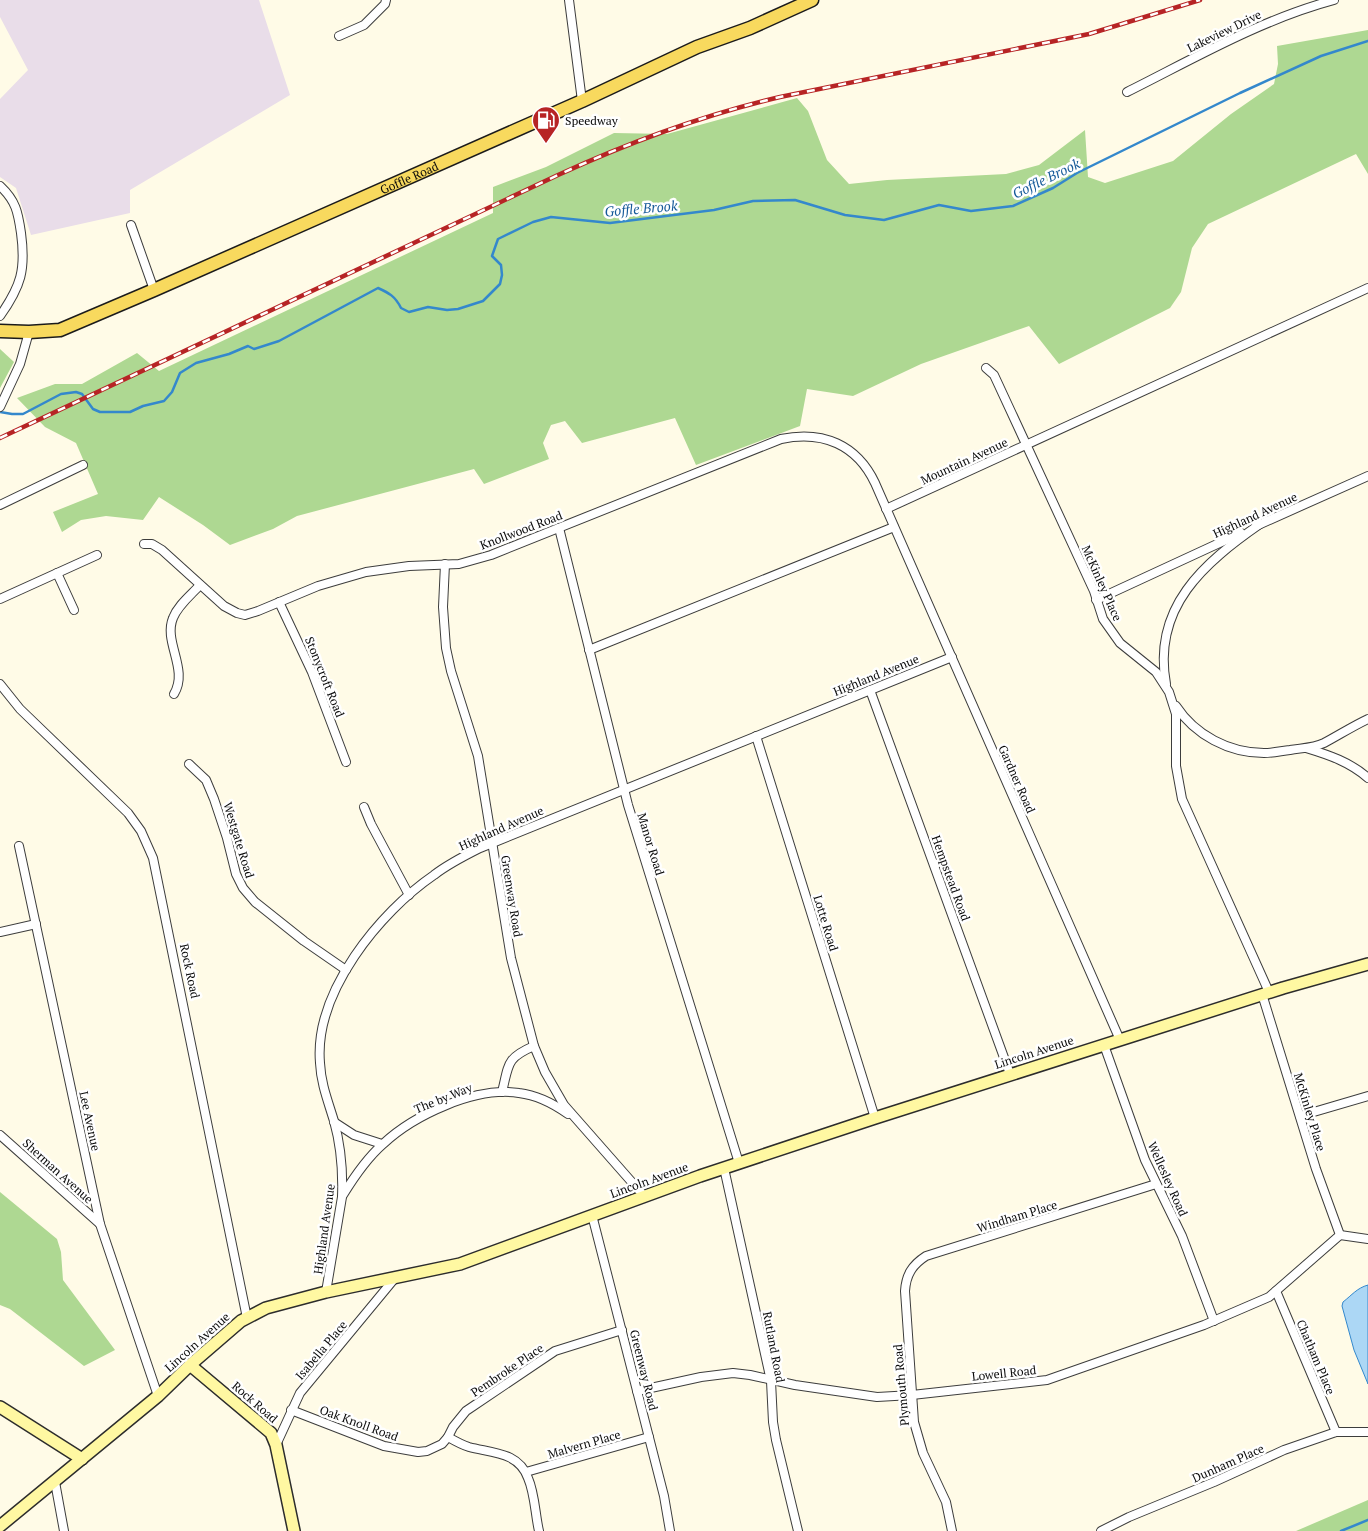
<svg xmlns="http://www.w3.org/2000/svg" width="1368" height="1531" font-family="'PT Serif',serif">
<rect width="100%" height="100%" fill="#fffbe7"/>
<path fill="#e9dde9" d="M 0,0 L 259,0 L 290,95 L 130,190 L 130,213 L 31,235 L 16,188 L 0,177 L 0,99 L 28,70 L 0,17 Z"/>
<g fill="#aed892">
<path d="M 1368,30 L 1368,174 L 1356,154 L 1208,224 L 1192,248 L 1181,292 L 1170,308 L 1059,364 L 1029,326 L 921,364 L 853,396 L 807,389 L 800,426 L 696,465 L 675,418 L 582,443 L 565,421 L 551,425 L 543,443 L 549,459 L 484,484 L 474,469 L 297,516 L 273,529 L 230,545 L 203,525 L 159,497 L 143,520 L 106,516 L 81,520 L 62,532 L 53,512 L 98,494 L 76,443 L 45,427 L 17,398 L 55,384 L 82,384 L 137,353 L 159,371 L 493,213 L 493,187 L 546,167 L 614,133 L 667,134 L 797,98 L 808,111 L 827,160 L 849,184 L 887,180 L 1006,174 L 1039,165 L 1085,130 L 1088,177 L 1105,183 L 1173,161 L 1231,114 L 1274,84 L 1278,64 L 1277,46 Z"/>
<path d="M 0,349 L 14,362 L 0,388 Z"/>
<path d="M 0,1192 L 57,1239 L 61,1252 L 63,1280 L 115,1350 L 84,1366 L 10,1309 L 0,1305 Z"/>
<path d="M 1368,1500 L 1368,1531 L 1296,1531 Z"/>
</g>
<path fill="#acd7f5" stroke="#3488cc" d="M 1368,1285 L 1368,1384 L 1354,1350 L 1342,1306 L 1343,1302 C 1352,1295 1357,1288 1368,1285 Z"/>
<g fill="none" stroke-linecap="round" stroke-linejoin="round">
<g stroke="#3488cc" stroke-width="2.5">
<path d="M 0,412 L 12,414 L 23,414 L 61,394 L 76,392 L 82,394 L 93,409 L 100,412 L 130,412 L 143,406 L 164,401 L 172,392 L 180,373 L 196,363 L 229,354 L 248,346 L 254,349 L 279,341 L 378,288 C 389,293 395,296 401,308 L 409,312 L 428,307 L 447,310 L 458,309 L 483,301 L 500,284 L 502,275 L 501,265 L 492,256 L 498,239 L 533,222 L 551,217 L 610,223 L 714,210 L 753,201 L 795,200 L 845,215 L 884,220 L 939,205 L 971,211 L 1013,206 L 1053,188 L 1077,173 L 1240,93 L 1321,56 L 1368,41"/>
<path d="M 1341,1531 L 1368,1520"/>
</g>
<g stroke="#3d3d3d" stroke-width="10">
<g id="street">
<path d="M 569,0 L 582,101"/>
<path d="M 339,36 L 364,25 L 385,4 L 386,0"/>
<path d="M 1127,92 C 1195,58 1260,20 1334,0"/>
<path d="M 0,186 C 16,201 18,212 21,233 C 26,270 21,286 0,316"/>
<path d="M 131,225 L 154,290"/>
<path d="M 986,368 L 994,375 L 1094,591 L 1103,619 L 1120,643 L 1156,672 L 1169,692 L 1176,714 L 1176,766 L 1182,799 L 1269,992"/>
<path d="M 0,407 L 20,364 L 29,332"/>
<path d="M 0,505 L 83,465"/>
<path d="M 886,509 L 1368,288"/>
<path d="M 1256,526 L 1368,476"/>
<path d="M 559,528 L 628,805 L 739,1163"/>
<path d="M 144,544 L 152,544 L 162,550 L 224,606 L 237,613 L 245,615 L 258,611 L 318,586 L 366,572 L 409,566 L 459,564 L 491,555 L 781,439 C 823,430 857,445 875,483 L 1120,1040"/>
<path d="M 445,564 L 443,607 L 446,648 L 451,671 L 478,756 L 511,958 L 534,1046 L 545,1072 L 564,1105 L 644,1196"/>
<path d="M 57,573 L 74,610"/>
<path d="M 0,599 L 97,555"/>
<path d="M 1096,600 L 1241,533"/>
<path d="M 279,602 L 312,672 L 346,762"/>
<path d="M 589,650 L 894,527"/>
<path d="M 0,684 L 20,709 L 128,813 L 141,831 L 153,858 L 247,1318"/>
<path d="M 1166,684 C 1152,607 1204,563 1260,524"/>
<path d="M 870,690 L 1010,1074"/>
<path d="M 174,694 C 189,669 163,642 173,618 C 178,605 191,595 200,585"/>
<path d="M 1176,706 C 1195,735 1229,753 1264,753 C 1273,753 1281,751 1290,750 C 1302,748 1314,748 1324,743 C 1339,735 1353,726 1368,719"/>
<path d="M 756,736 L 875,1118"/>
<path d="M 1306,748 C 1329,755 1350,762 1368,778"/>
<path d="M 189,764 L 206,780 L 214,799 L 227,838 L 236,874 L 243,888 L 255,902 L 304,941 L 346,970"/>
<path d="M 364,807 L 371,824 L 409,895"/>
<path d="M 19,846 L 100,1224 L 158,1396"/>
<path d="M 0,932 L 36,924"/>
<path d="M 1262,994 L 1316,1169 L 1340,1235"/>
<path d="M 1104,1045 L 1145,1160 L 1182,1236 L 1214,1321"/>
<path d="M 502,1092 C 509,1064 506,1058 534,1046"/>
<path d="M 1300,1116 L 1368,1096"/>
<path d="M 334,1122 L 354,1135 L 382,1144"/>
<path d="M 0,1135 L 100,1224"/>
<path d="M 724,1168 L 771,1381 L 773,1422 L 776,1440 L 798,1531"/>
<path d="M 343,1195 C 354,1177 367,1158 383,1144 C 414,1115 476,1086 519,1093 C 536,1095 554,1104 568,1114"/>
<path d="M 592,1215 L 664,1496 L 670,1531"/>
<path d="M 1340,1235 L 1368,1239"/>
<path d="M 1276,1291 L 1336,1432"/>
<path d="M 326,1292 L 342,1197 C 343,1171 341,1146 334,1121 C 328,1101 321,1084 320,1063 C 314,992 380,912 434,875 C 448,864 464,856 480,848 L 952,657"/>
<path d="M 637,1391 L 701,1377 L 733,1373 L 750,1375 L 795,1385 L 877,1397 L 912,1395 L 1047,1380 L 1204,1325 L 1269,1297 L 1340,1235"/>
<path d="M 291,1410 L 384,1446 L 418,1452 L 427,1451 L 442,1444 L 448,1437 L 453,1427 L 466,1411 L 555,1351 L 622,1330"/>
<path d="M 448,1437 C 455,1441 462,1445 469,1447 C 492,1453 519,1452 528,1478 C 535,1494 535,1514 539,1531"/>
<path d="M 276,1445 L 300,1393 L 395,1278"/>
<path d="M 526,1472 L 649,1437"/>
<path d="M 55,1482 L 64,1531"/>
<path d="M 952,1531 L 946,1502 L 923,1453 L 914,1422 L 905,1291 C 906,1275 912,1265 926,1256 L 1156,1184"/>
<path d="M 1101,1531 L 1129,1517 L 1214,1482 L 1284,1450 L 1336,1432 L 1368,1432"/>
</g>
</g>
<g stroke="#2c2c2c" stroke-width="14">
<g id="secondary">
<path d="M 190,1365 L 271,1433 L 276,1445 L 294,1531"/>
<path d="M 0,1407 L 82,1459"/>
<path d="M 0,1526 L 158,1396 L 190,1365 L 241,1321 L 266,1308 L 326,1292 L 460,1264 L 700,1176 L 875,1118 L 1283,988 L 1368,964"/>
</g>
</g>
<g stroke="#1b1b1b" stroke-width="15">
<g id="primary">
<path id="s1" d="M 0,331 L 29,332 L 60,330 L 154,290 L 582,101 L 697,47 L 750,28 L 812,0"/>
</g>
</g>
<use href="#street" stroke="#fff" stroke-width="8"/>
<use href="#secondary" stroke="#fff8a2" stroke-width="11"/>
<use href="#primary" stroke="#f8d95e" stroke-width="12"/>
<g stroke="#b72425" stroke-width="4.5">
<path id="rail" d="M 0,438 L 558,175 C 630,142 703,115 780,97 L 1089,34 L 1200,0"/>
</g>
<use href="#rail" stroke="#fff" stroke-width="2.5" stroke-dasharray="8" stroke-linecap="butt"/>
</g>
<defs>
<g id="fuel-pin" transform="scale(1.4375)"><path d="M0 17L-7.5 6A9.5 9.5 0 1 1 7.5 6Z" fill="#b72425" stroke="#fff"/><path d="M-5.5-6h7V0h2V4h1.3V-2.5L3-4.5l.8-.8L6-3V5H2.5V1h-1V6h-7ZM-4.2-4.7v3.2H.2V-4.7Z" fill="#fff"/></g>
</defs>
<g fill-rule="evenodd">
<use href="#fuel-pin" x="546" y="120"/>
</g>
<g text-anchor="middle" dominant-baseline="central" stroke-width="5" stroke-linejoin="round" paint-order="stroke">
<g font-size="12" fill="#0a0a0a" stroke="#fff">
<text transform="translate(1224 31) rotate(-26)">Lakeview Drive</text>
<text stroke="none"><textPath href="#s1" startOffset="441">Goffle Road</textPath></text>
<text transform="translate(964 461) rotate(-25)">Mountain Avenue</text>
<text transform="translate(1255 515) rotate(-25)">Highland Avenue</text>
<text transform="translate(521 530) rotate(-21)">Knollwood Road</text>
<text transform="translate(1102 583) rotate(66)">McKinley Place</text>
<text transform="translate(876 675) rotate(-22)">Highland Avenue</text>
<text transform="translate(325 677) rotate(68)">Stonycroft Road</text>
<text transform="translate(1017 779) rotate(66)">Gardner Road</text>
<text transform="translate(501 828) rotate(-24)">Highland Avenue</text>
<text transform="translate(239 840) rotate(73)">Westgate Road</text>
<text transform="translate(651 844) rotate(73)">Manor Road</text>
<text transform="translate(951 878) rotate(70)">Hempstead Road</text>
<text transform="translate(512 896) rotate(81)">Greenway Road</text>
<text transform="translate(826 923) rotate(73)">Lotte Road</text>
<text transform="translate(190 971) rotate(78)">Rock Road</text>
<text transform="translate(1034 1052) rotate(-18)">Lincoln Avenue</text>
<text transform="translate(443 1098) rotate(-22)">The by Way</text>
<text transform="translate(1310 1112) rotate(73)">McKinley Place</text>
<text transform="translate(90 1121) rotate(78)">Lee Avenue</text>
<text transform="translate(58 1171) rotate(42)">Sherman Avenue</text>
<text transform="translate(1168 1179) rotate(66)">Wellesley Road</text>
<text transform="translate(649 1180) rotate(-20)">Lincoln Avenue</text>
<text transform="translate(1017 1216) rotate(-17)">Windham Place</text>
<text transform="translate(324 1229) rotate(-82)">Highland Avenue</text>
<text transform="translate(197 1342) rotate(-42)">Lincoln Avenue</text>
<text transform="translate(774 1347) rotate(79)">Rutland Road</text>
<text transform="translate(321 1350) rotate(-50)">Isabella Place</text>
<text transform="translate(1316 1357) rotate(67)">Chatham Place</text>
<text transform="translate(507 1370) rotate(-34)">Pembroke Place</text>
<text transform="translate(644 1370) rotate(76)">Greenway Road</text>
<text transform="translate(1004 1373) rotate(-6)">Lowell Road</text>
<text transform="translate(901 1385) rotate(-95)">Plymouth Road</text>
<text transform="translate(255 1402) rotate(41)">Rock Road</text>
<text transform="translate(359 1423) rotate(20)">Oak Knoll Road</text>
<text transform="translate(584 1444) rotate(-16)">Malvern Place</text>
<text transform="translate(1228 1463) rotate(-24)">Dunham Place</text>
</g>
<g font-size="12" fill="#0a0a0a" stroke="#fff" text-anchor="start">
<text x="565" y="120">Speedway</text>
</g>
<g font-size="14" font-style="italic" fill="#165a99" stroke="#fff">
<text transform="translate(1046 178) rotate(-26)">Goffle Brook</text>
<text transform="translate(641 208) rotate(-5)">Goffle Brook</text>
</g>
</g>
</svg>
